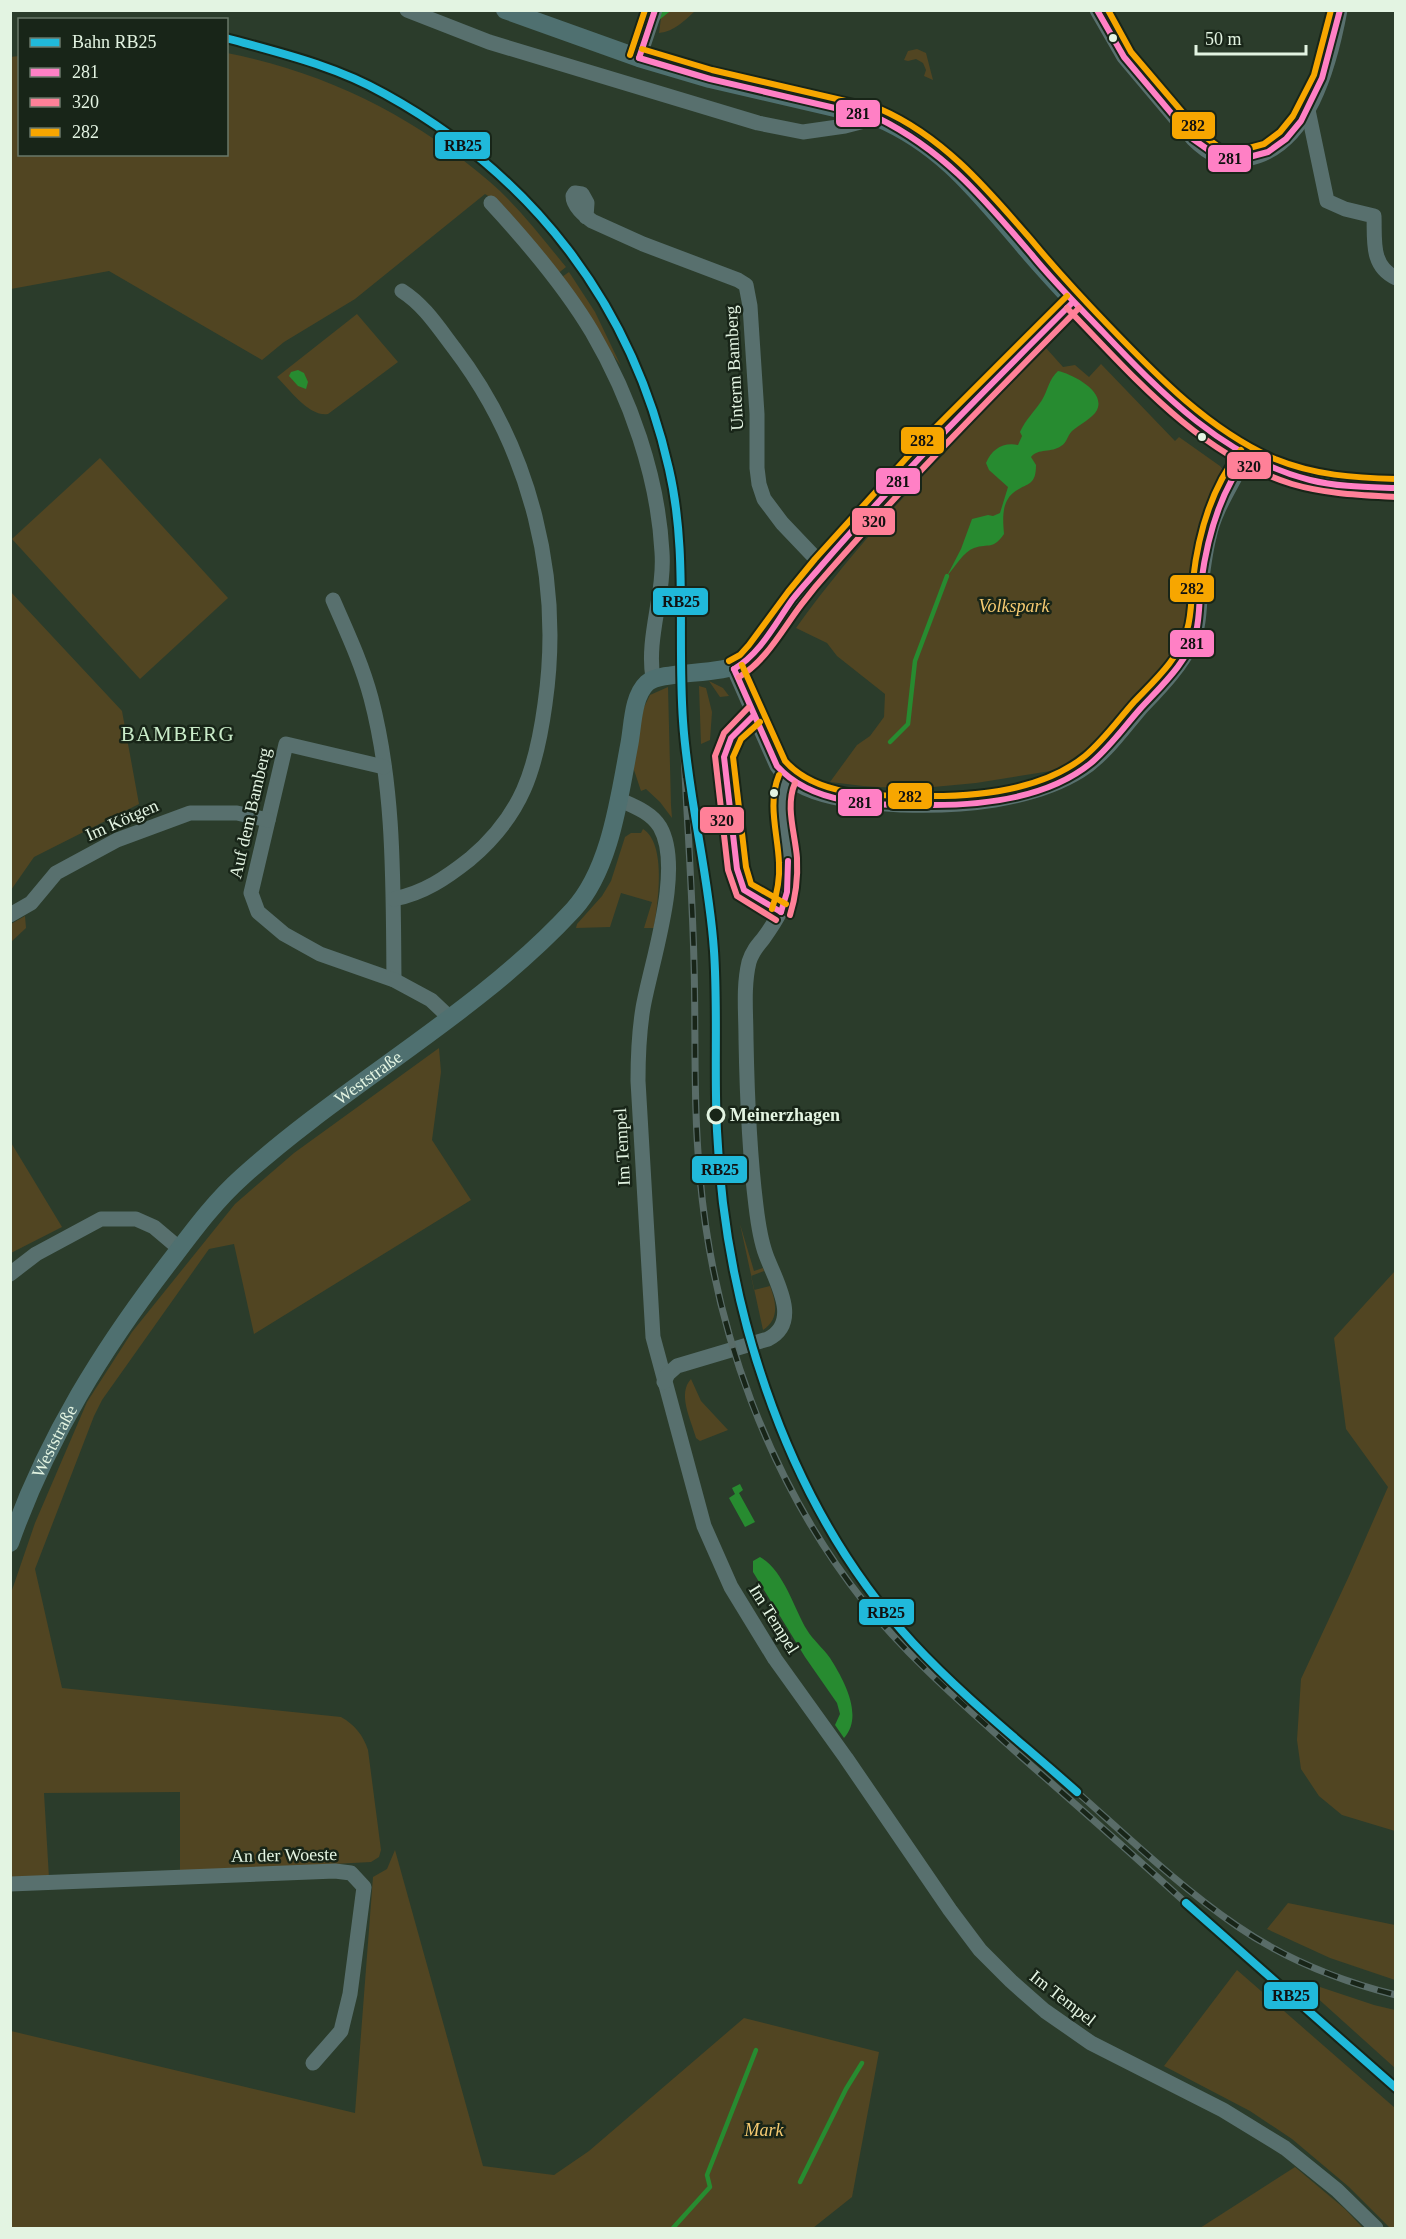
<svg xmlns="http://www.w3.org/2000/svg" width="1406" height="2239" font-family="Georgia,serif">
<rect width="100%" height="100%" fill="#2b3c2b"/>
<g fill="#514522">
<path d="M 662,11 L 695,11 C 684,21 675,31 659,33 Z"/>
<path d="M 917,49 L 926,53 L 933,80 L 924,76 L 926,70 L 923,63 L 916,59 L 908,61 L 904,60 L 908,51 Z"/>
<path d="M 227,53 C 325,72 414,116 490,182 C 519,207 542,238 566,267 L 556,275 L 490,197 L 485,194 L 355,299 L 284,342 L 262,360 L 109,271 L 11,289 L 10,57 L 19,56 L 20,154 L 226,154 Z"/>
<path d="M 569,272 L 595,312 L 621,366 L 559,279 Z"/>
<path d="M 357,314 L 398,362 L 328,414 C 309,417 290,390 277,377 Z"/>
<path d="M 1046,348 L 1063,367 L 1075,365 L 1089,377 L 1101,364 L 1175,441 L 1179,437 L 1220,466 L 1224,471 L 1221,484 L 1207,513 L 1197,552 L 1190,623 L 1187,637 L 1180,649 L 1165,668 L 1123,717 L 1088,749 L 1057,770 L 976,783 L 912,789 L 863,786 L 830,782 L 857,745 L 870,736 L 884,717 L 885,694 L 837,656 L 827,643 L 796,628 C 869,526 959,439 1046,348 Z"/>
<path d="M 100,458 L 228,598 L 140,679 L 12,539 Z"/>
<path d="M 10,591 L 122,711 L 139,804 L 34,857 L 11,890 Z"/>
<path d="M 709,681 L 723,688 L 729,696 L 720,697 Z"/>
<path d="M 699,686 L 706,688 L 712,712 L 710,740 L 701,744 Z"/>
<path d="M 668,687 L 671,805 L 672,818 L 660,802 L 646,789 L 641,791 L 633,767 L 643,709 L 650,695 Z"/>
<path d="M 643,829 C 667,844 658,903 654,928 L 644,928 L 652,902 L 621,893 L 610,927 L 576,928 L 577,924 L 602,896 L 611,881 L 625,837 L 631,833 L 641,833 Z"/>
<path d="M 25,916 L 26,928 L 11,942 L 11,924 Z"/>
<path d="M 439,1048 L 441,1072 L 432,1140 L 471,1200 L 254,1334 L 234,1244 L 209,1249 L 102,1400 L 94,1416 L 35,1569 L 62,1688 L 341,1717 C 355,1725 363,1735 368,1750 L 381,1850 L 379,1857 L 371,1862 L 180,1872 L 180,1792 L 44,1793 L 49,1878 L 11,1878 L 11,1593 L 35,1523 L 87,1402 L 132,1332 L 235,1204 L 294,1153 Z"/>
<path d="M 10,1141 L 62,1227 L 11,1253 L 10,1253 Z"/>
<path d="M 740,1224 L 754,1271 L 763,1268 L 764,1271 L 751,1276 L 754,1290 L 770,1286 C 776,1302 780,1319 763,1330 Z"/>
<path d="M 1395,1271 L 1395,1831 L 1342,1815 L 1319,1796 L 1301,1769 L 1297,1740 L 1301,1679 L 1349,1576 L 1388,1487 L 1346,1429 L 1334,1338 Z"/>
<path d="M 691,1379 L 701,1401 L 728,1430 L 700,1441 L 696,1438 C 691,1419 677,1394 691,1379 Z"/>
<path d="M 395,1850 L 483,2166 L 554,2175 L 589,2151 L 744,2018 L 879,2052 L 852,2197 L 813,2228 L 11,2228 L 11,2031 L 355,2113 L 373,1877 L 387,1869 Z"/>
<path d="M 1288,1903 L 1395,1925 L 1395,1980 L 1330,1958 L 1267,1929 Z"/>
<path d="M 1237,1970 L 1395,2108 L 1395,2228 L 1390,2228 L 1349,2187 L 1292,2139 L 1250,2111 L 1164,2066 Z"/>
<path d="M 1320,1987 L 1374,2005 L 1395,2010 L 1395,2068 L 1314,1995 Z"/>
<path d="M 1295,2167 L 1345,2209 L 1363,2228 L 1200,2228 Z"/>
</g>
<g fill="#278b30">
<path d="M 298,370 L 304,373 L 308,382 L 306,389 L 298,386 L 289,376 L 291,372 Z"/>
<path d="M 1058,371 C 1072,374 1106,391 1097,410 C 1093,418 1079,425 1072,431 C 1067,436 1067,443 1061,446 C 1052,453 1038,448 1031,457 L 1036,465 C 1036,487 1027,482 1013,493 C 1001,503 1003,521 1004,534 C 993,550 989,543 974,548 C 964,551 955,567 947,576 L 961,549 L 972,519 L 988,515 L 993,516 L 1000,513 L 1008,487 L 989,470 L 986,463 C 992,449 1003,442 1018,445 L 1022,436 L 1020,432 C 1025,420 1035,411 1042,400 C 1048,390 1049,379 1058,371 Z"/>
<path d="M 740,1484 L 743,1490 L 739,1493 L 755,1522 L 745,1527 L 729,1498 L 735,1494 L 732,1488 Z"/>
<path d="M 760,1557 C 783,1569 794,1608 807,1630 C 813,1640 823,1648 830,1658 C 844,1680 864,1716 844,1738 L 835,1725 L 840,1714 L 837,1703 L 805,1657 L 753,1572 L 753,1561 Z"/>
</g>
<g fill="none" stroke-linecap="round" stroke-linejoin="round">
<g stroke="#278b30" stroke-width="4.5">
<path d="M 658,18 L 668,10"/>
<path d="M 890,742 L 908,724 L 915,661 L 947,576"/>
<path d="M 800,2182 L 846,2089 L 862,2063"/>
<path d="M 673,2228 L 710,2187 L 707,2175 L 756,2050"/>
</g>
<g stroke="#58706e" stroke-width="15">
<path d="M 407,10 L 489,42 L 758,123 L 803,132 L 845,126 L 876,118"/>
<path d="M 1097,10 L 1124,57 L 1193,139 C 1208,154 1224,163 1246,159 C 1309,148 1330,64 1340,10"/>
<path d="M 639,58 L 655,10"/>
<path d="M 1308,110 L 1327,201 L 1345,209 L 1374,216 C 1375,239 1370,266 1396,278"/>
<path d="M 491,203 C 528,243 564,285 592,332 C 630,397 658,476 662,552 C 665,594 646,638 653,678"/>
<path d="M 586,217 L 587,203 L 582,194 L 575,193 L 573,196 C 573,206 584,215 592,221 L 643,244 L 738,280 L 746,285 L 750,306 L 757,414 L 757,468 L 759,484 L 764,499 L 782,523 L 822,565"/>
<path d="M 333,600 C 347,632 362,664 371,698 C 395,789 393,887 394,980"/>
<path d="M 734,669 L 777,766 C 799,800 866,803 903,805 C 959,807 1032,801 1080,771 C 1104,756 1122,730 1140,709 C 1159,689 1182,666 1193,640 C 1200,624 1199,604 1201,586 C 1203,570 1205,553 1209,537 C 1214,511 1231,486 1243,462 L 1248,456"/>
<path d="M 384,767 L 286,744 L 251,893 L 258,912 L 284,934 L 320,954 L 394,980 L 431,1000 L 449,1017"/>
<path d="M 618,799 C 633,806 651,812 660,827 C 684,869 651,962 643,1008 C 639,1032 638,1057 638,1081 L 653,1337 L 704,1526 L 731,1587 L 775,1659 L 846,1758 L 950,1910 L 980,1950 L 1011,1981 L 1045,2011 L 1091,2043 L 1223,2110 L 1285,2148 L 1337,2190 L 1376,2228"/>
<path d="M 394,899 C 424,893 446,878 470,859 C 522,815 536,770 545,704 C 563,579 531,449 454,348 C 438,327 424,305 402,291"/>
<path d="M 10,915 L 31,903 L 56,873 L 117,840 L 190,813 L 237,813 L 268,820"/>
<path d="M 10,1274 L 36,1254 L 101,1219 L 136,1219 L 154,1227 L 180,1249"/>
<path d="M 664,1382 L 668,1374 L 677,1366 L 768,1339 C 802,1322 775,1280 766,1255 C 760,1239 758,1223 756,1206 C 749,1150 747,1095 746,1039 C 746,1013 743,987 749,962 C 752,952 757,946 763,939 C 776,921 787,904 788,882 C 789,855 775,799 787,779"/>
<path d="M 10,1884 L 335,1871 L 351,1873 L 364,1887 L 350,1994 L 341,2031 L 313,2063"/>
</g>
<g stroke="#4f7070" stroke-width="18">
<path d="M 505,10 L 639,58 L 710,79 L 878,118 C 943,146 978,193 1023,245 C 1052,280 1084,312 1115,345 C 1199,432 1268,492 1396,488"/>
<path id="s1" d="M 10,1543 C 47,1438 103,1348 171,1260 C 193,1231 215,1201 242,1177 C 347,1082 476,1015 573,910 C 610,870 619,799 629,746 C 633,727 632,697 647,683 C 661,670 721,676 746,662 L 822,565 L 961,413 L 1073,302"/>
</g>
<g stroke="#596c68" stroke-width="7">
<g id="rail">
<path d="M 682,708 C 685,793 692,878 694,963 C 696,1034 693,1105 700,1177 C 713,1328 769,1482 864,1602 C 909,1658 963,1704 1016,1752 C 1073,1802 1130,1852 1186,1903"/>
<path d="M 1077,1792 C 1129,1838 1180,1887 1237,1926 C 1285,1959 1340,1981 1396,1995"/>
</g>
</g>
<use href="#rail" stroke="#182518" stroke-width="4.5" stroke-dasharray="14" stroke-linecap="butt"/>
<g stroke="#182518" stroke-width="10">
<g id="bus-1">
<path d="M 1097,10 L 1124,57 L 1193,139 L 1217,156 L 1238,160 L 1268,152 L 1286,139 L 1301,121 L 1322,78 L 1340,10"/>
<path d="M 639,58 L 710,79 L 878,118 C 946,152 984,199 1032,255 C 1054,282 1079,307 1103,332 C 1161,393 1225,459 1310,480 C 1338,487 1367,487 1396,488"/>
<path d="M 639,58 L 655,10"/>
<path d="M 734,669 L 777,766 C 812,805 873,805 922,805 C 977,806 1047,799 1091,763 C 1110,747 1124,727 1140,709 C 1161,686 1187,663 1196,632 C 1200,616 1199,599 1201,583 C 1207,539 1220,490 1248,456"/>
<path d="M 734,669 C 760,654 775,624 792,600 C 801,588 812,577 822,565 C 901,474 987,388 1073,302"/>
<path d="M 754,715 L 731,738 L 724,757 L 737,869 L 744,890 L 781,912"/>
<path d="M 781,912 L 787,892 L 788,861"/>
</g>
</g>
<g stroke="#182518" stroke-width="10">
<g id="bus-2">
<path d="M 1067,308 C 1132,375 1199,455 1292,484 C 1326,494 1360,495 1396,497"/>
<path d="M 739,677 C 766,661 782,630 801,605 C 810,593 820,581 830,570 C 910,479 994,394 1079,308"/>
<path d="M 748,708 L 724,733 L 715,756 L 728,870 L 737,896 L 776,920"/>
<path d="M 790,915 C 796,896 798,878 797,858 C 795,833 785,806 795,783"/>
</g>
</g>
<g stroke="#182518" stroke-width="10">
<g id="bus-3">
<path d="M 1108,10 L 1131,52 L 1200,133 L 1220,148 L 1238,151 L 1264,144 L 1280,132 L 1293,116 L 1314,75 L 1331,10"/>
<path d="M 642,49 L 712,70 L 880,109 C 944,137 988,190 1033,242 C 1057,271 1083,299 1109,326 C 1158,377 1209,430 1275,459 C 1314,475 1354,478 1396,479"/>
<path d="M 630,55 L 645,10"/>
<path d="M 729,661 L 740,655 L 749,645 L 788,592 L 815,559 L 920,443 L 1067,296"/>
<path d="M 742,665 L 785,761 C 817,797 876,796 921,796 C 975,797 1042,791 1085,756 C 1104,740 1118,720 1134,702 C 1154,681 1179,659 1187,630 C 1192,614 1191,596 1193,580 C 1198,535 1212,486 1241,450"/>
<path d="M 760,722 L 741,739 L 733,757 L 746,867 L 751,884 L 786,904"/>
<path d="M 772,909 C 777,894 780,879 779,863 C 778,834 767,804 779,775"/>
</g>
</g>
<use href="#bus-1" stroke="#ff80c5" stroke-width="6"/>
<use href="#bus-2" stroke="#ff8098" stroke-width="6"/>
<use href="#bus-3" stroke="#f7a600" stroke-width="6"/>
<g stroke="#182518" stroke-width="12">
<g id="rail-1">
<path d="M 226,38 C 281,53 336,66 385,94 C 532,175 632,304 669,469 C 688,551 677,637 683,721 C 688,799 709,874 714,951 C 718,1011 714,1071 717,1131 C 721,1219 737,1306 766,1389 C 798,1482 846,1570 913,1643 C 963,1697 1022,1743 1077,1792"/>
<path d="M 1186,1903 L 1396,2088"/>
</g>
</g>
<use href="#rail-1" stroke="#20b9da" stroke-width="8"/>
</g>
<g fill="#e3f4e2" stroke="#182518" stroke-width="2">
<circle cx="1113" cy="38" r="5"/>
<circle cx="1202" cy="437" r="5"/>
<circle cx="774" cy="793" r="5"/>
</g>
<circle fill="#182518" stroke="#e3f4e2" stroke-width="3" cx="716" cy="1115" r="8"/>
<g text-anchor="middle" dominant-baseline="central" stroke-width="5" stroke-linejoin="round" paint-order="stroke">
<g font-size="18" fill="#e3f4e2" stroke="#182518">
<text transform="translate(734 368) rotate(-93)">Unterm Bamberg</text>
<text transform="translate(250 813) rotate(-77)">Auf dem Bamberg</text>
<text transform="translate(122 820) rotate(-24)">Im Kötgen</text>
<text stroke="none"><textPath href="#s1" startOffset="597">Weststraße</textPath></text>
<text transform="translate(622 1147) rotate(-93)">Im Tempel</text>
<text stroke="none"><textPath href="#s1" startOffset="111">Weststraße</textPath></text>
<text transform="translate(774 1619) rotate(58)">Im Tempel</text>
<text transform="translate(284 1855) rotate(-1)">An der Woeste</text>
<text transform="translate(1063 1998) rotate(38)">Im Tempel</text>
</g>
<g font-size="18" font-style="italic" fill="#f5ca71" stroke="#182518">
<text x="1014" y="606">Volkspark</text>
<text x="764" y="2130">Mark</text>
</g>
<g font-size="18" font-weight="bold" fill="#e3f4e2" stroke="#182518" text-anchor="start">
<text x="730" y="1115">Meinerzhagen</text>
</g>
<g font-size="21" letter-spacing="1.5" fill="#caecc9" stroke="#182518">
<text x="178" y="734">BAMBERG</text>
</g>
</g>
<g stroke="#182518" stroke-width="2">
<rect x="835" y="99" width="46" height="29" rx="6" fill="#ff80c5"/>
<rect x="1171" y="111" width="45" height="29" rx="6" fill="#f7a600"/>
<rect x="434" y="131" width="57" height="29" rx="6" fill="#20b9da"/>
<rect x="1207" y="144" width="45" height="29" rx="6" fill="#ff80c5"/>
<rect x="900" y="426" width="45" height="29" rx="6" fill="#f7a600"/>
<rect x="1226" y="451" width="46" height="29" rx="6" fill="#ff8098"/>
<rect x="875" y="467" width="46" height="28" rx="6" fill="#ff80c5"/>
<rect x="851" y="507" width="45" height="29" rx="6" fill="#ff8098"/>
<rect x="1169" y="574" width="46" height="29" rx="6" fill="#f7a600"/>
<rect x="652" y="587" width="57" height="29" rx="6" fill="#20b9da"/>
<rect x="1169" y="629" width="46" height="29" rx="6" fill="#ff80c5"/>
<rect x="887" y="782" width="46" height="28" rx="6" fill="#f7a600"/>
<rect x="837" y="788" width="46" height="29" rx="6" fill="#ff80c5"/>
<rect x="699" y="806" width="46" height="28" rx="6" fill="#ff8098"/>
<rect x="691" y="1155" width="57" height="29" rx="6" fill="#20b9da"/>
<rect x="858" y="1598" width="57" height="28" rx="6" fill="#20b9da"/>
<rect x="1263" y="1981" width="56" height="29" rx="6" fill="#20b9da"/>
</g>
<g font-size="16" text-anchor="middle" font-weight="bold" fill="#111">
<text x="858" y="119">281</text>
<text x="1193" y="131">282</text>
<text x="463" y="151">RB25</text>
<text x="1230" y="164">281</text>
<text x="922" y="446">282</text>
<text x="1249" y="472">320</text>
<text x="898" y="487">281</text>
<text x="874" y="527">320</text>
<text x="1192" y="594">282</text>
<text x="681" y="607">RB25</text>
<text x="1192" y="649">281</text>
<text x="910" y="802">282</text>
<text x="860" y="808">281</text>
<text x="722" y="826">320</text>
<text x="720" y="1175">RB25</text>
<text x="886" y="1618">RB25</text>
<text x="1291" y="2001">RB25</text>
</g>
<rect width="1406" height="2239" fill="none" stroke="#e3f4e2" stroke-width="24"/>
<rect x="18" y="18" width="210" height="138" fill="#182518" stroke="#697869" stroke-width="1.5"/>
<rect x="30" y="38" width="30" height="9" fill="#20b9da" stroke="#697869" stroke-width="1.5"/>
<text x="72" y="48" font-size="18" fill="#e3f4e2">Bahn RB25</text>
<rect x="30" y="68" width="30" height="9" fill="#ff80c5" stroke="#697869" stroke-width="1.5"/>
<text x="72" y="78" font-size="18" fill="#e3f4e2">281</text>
<rect x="30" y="98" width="30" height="9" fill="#ff8098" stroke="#697869" stroke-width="1.5"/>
<text x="72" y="108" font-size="18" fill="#e3f4e2">320</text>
<rect x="30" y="128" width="30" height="9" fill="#f7a600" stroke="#697869" stroke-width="1.5"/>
<text x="72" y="138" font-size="18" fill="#e3f4e2">282</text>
<path d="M1196 45v9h110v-9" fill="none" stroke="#e3f4e2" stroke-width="3"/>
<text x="1205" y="45" font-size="18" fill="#e3f4e2" stroke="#182518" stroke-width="4.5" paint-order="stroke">50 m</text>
</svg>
